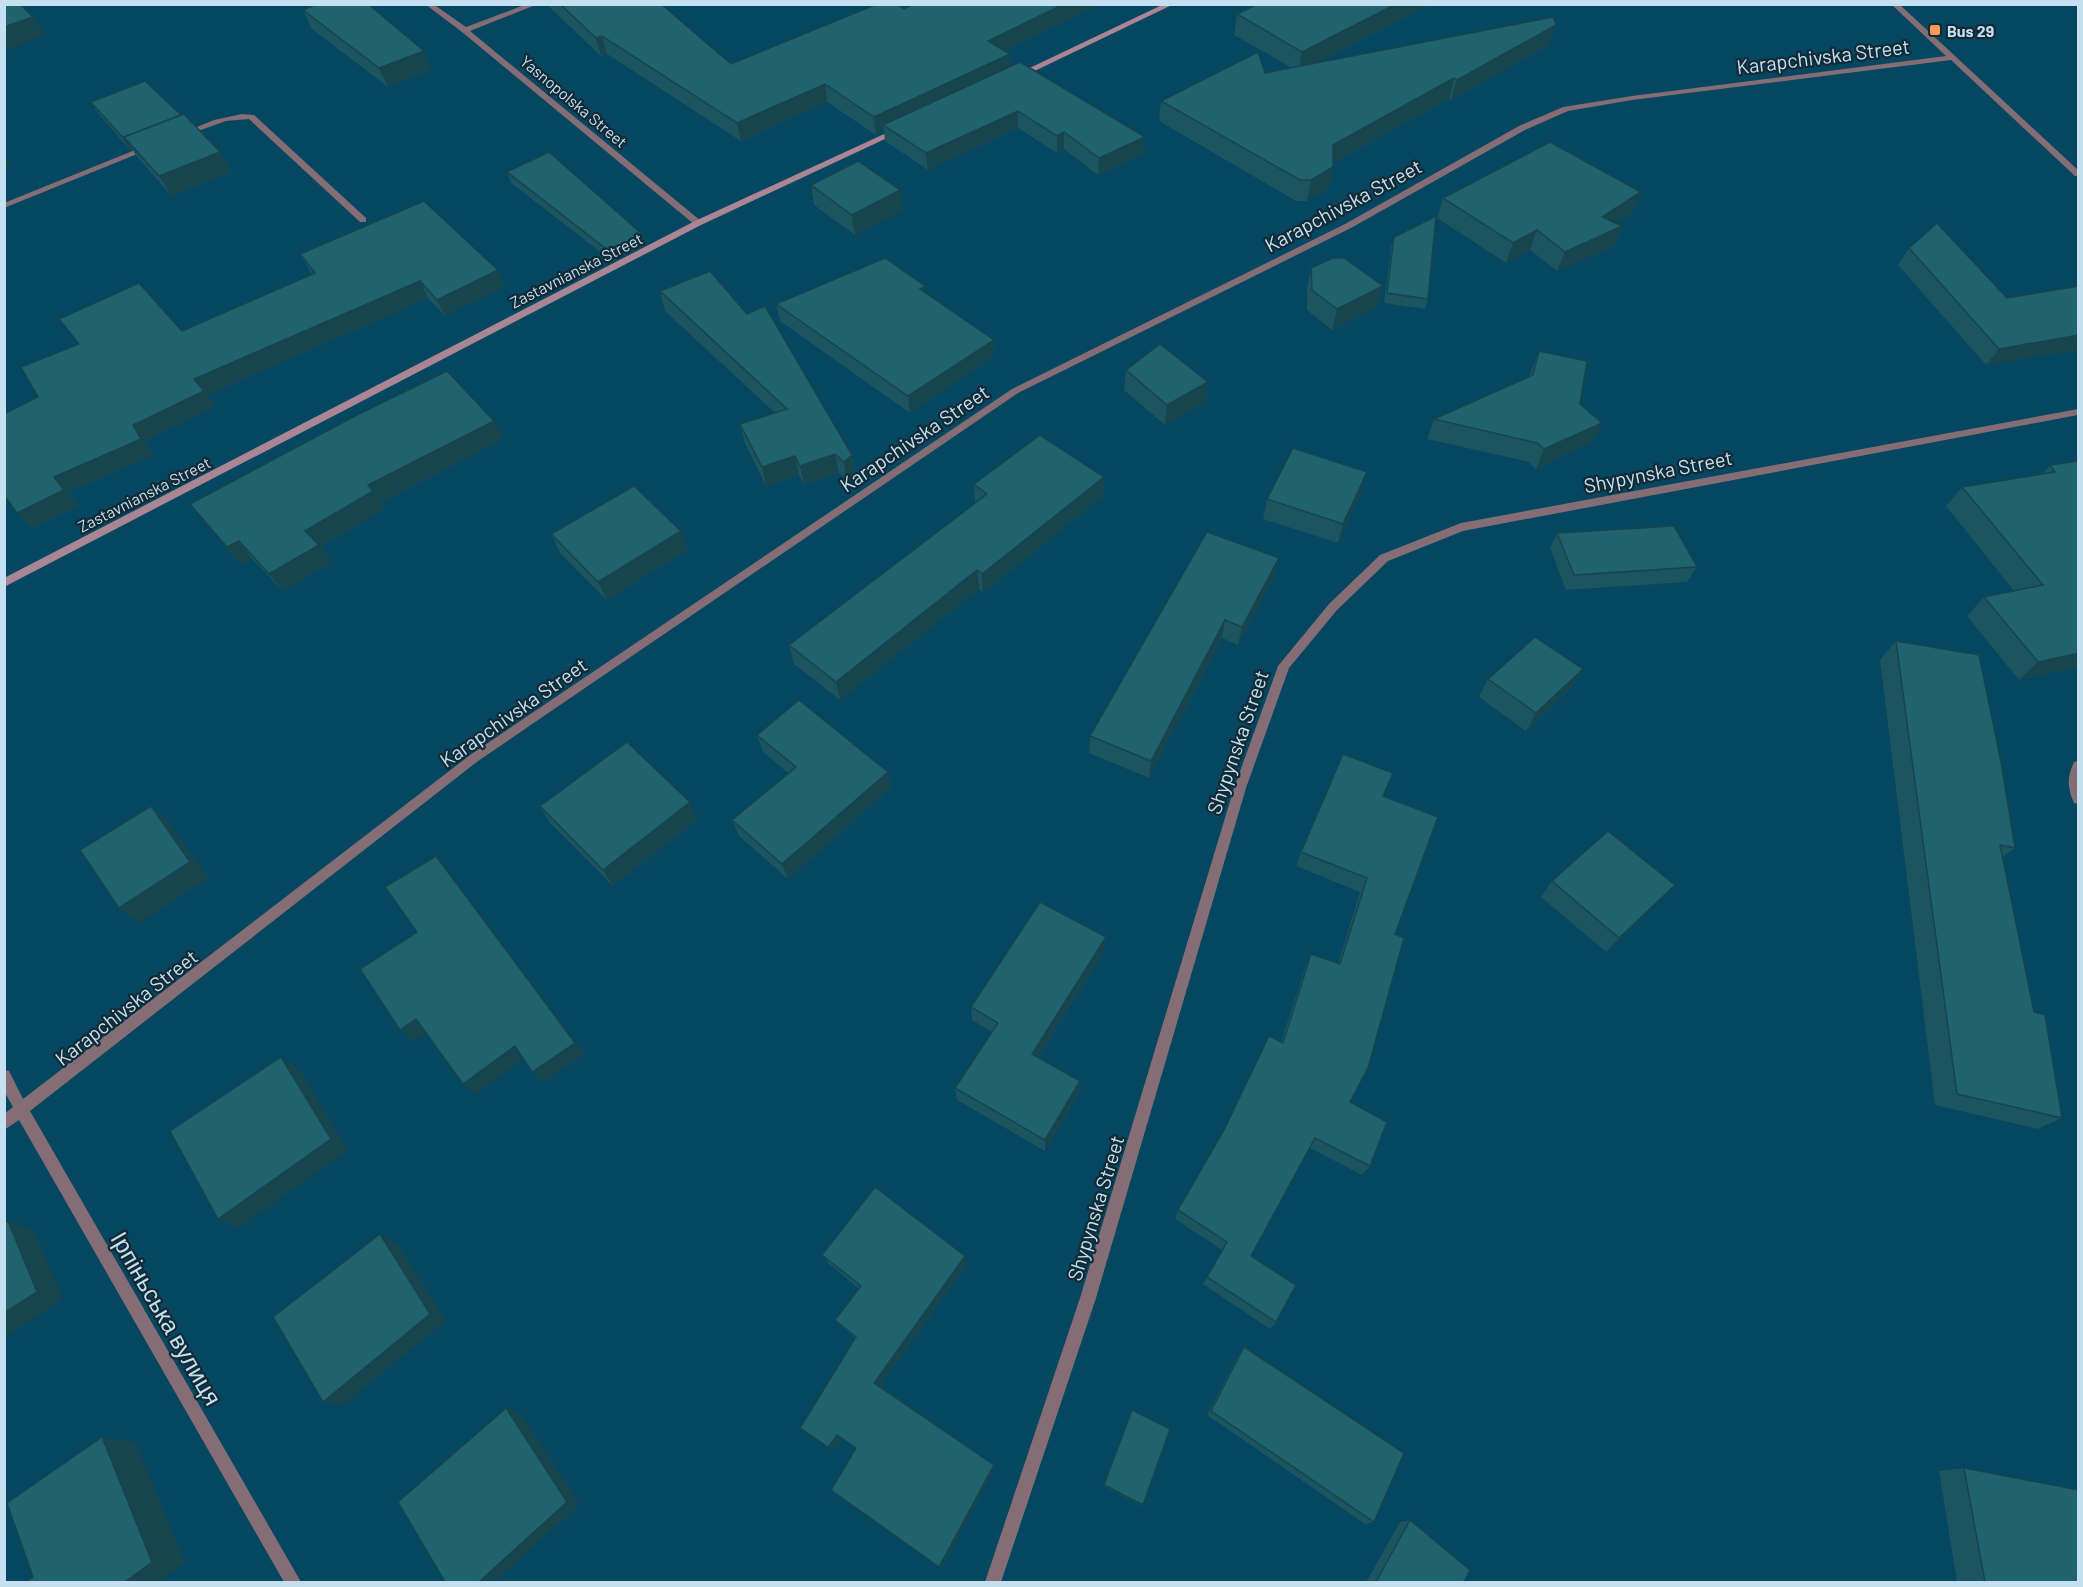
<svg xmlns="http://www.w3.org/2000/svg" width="2083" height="1587" font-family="Barlow,sans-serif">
<rect width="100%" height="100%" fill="#054660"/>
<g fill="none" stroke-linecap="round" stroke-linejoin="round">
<g fill="#856d76" fill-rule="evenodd">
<path d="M 425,4 L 433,4 L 466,27 L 527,4 L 538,4 L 470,31 L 701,221 L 701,225 L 695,225 L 462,32 Z"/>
<path d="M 1891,4 L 1899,4 L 2078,170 L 2078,176 L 2075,176 L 1951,60 L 1632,100 L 1568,111 L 1525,130 L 1351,228 L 1018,393 L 478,761 L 30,1111 L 301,1582 L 284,1582 L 19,1120 L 4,1130 L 4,1114 L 13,1107 L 4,1091 L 4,1070 L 9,1071 L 23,1099 L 470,755 L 1012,389 L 1345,224 L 1519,126 L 1563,107 L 1632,96 L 1946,56 Z"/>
<path d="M 242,114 L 254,115 L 366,218 L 366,222 L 360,222 L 249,119 L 226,121 L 184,136 L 180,134 L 214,120 Z"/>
<path d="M 145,146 L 152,148 L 4,208 L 4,203 Z"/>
<path d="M 2078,409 L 2078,415 L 1463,531 L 1388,561 L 1337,610 L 1289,668 L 1246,788 L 1096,1298 L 1001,1582 L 985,1582 L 1080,1298 L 1234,788 L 1278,666 L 1329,604 L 1380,555 L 1461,523 Z"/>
<path d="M 2078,761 L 2078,804 L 2074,803 C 2067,787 2067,777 2074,762 Z"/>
</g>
<g fill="#aa8594" fill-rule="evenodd">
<path d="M 1164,4 L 1174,4 L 1020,78 L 1013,76 Z"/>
<path d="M 895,129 L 902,131 L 701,225 L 4,587 L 4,578 L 695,221 Z"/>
</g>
</g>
<g fill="#1c545f">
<path d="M 546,4 L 661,4 L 731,64 L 904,9 L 1066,21 L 1005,51 L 1010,54 L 1010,66 L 1144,154 L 1098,175 L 1064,149 L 1057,153 L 1018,128 L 928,170 L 885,141 L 884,131 L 876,135 L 827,102 L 741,141 L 607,54 L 601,56 Z"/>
<path d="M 1430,4 L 1316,63 L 1549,45 L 1451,100 L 1449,99 L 1333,163 L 1329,188 L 1307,201 L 1296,201 L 1159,121 L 1161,101 L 1265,73 L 1292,68 L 1234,35 L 1237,14 Z"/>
<path d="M 303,10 L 431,70 L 388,87 L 312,29 Z"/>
<path d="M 91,102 L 220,152 L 231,172 L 172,196 L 137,157 L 132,149 L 130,150 L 98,113 Z"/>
<path d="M 507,172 L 645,244 L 612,261 L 511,183 Z"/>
<path d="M 811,185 L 900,190 L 902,211 L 855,235 L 814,205 Z"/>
<path d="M 1641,192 L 1633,212 L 1615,223 L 1622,226 L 1614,246 L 1557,271 L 1530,250 L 1506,263 L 1437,218 L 1443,198 Z"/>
<path d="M 1394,237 L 1428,299 L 1425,309 L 1384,303 L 1391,247 Z"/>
<path d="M 1909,248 L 2007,298 L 2079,286 L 1986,365 L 1898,265 Z"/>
<path d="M 300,254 L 504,287 L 445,316 L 428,298 L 207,395 L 215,407 L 145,441 L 154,455 L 68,492 L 78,506 L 32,528 L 17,513 L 182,331 L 312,275 Z"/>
<path d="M 1311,268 L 1383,286 L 1378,306 L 1332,330 L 1307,310 L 1307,288 Z"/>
<path d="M 660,291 L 852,455 L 855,474 L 847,481 L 839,473 L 804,485 L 799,475 L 766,486 L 745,443 L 740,424 L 775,413 L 665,311 Z"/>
<path d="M 925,293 L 994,340 L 994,356 L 910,413 L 780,321 L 776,304 Z"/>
<path d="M 1539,351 L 1580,404 L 1592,442 L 1536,469 L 1529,462 L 1427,439 L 1434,419 L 1529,377 Z"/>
<path d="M 1126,370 L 1208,382 L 1205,402 L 1165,425 L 1124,390 Z"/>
<path d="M 503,439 L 380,503 L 384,509 L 321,547 L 332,562 L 283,591 L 252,559 L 241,565 L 190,504 Z"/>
<path d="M 2079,461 L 2079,667 L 2019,680 L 1967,616 L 1984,597 L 2014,591 L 1946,506 L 1962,487 L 2042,474 L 2050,465 Z"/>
<path d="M 1104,477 L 1103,496 L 983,593 L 979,589 L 840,700 L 794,664 L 789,645 L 975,503 L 974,484 Z"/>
<path d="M 1362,491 L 1338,543 L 1263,519 L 1267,499 Z"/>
<path d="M 681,531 L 687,550 L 607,600 L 560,553 L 551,534 Z"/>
<path d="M 1557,533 L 1697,567 L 1687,582 L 1566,590 L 1550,548 Z"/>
<path d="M 1279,558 L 1274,577 L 1238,645 L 1222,638 L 1149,778 L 1089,753 L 1090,736 Z"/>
<path d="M 1896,641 L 2015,848 L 2002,858 L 2034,1012 L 2062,1118 L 2038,1129 L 1935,1105 L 1880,660 Z"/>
<path d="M 1488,679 L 1572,687 L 1526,731 L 1479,697 Z"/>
<path d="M 757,735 L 888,772 L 891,788 L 788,879 L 739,836 L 732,820 L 788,773 L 763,752 Z"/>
<path d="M 1383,796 L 1395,934 L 1350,1102 L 1370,1166 L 1362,1175 L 1310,1148 L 1251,1256 L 1276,1322 L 1270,1329 L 1203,1284 L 1222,1250 L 1175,1219 L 1178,1210 L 1281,1042 L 1305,968 L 1311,954 L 1338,964 L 1360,892 L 1296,866 L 1301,852 Z"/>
<path d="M 540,806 L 698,819 L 613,886 L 550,823 Z"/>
<path d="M 1552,881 L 1675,885 L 1661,900 L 1606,952 L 1541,897 Z"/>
<path d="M 1104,951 L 1038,1058 L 1080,1081 L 1079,1093 L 1045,1151 L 957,1100 L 955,1088 L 992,1032 L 972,1020 L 971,1007 Z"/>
<path d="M 822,1255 L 967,1264 L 880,1386 L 994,1465 L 995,1468 L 942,1567 L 939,1567 L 856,1448 L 842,1439 L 834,1450 L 855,1338 L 841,1326 L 835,1320 L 859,1289 L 828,1263 Z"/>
<path d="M 1244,1347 L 1374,1522 L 1365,1524 L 1207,1415 L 1239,1354 Z"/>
<path d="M 1131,1412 L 1143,1505 L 1142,1506 L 1103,1486 Z"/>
<path d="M 1964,1468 L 2079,1582 L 1957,1582 L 1939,1471 Z"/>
<path d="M 1410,1520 L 1464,1582 L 1366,1582 L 1400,1522 Z"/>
</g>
<g fill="#16454d">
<path d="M 1064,4 L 1102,4 L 1066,21 L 989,59 L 988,41 Z"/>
<path d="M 1396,4 L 1430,4 L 1299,72 L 1302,52 Z"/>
<path d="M 33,17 L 46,35 L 4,51 L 4,27 Z"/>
<path d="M 1556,25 L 1549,45 L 1451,100 L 1457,80 Z"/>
<path d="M 602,36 L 607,54 L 601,56 L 596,38 Z"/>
<path d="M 424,51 L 431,70 L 388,87 L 379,68 Z"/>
<path d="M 1010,54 L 1010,73 L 883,125 L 884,131 L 876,135 L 874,117 Z"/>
<path d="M 1454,78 L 1449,99 L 1329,165 L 1333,145 Z"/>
<path d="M 825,84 L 827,102 L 741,141 L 737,123 Z"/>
<path d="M 1018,111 L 1018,128 L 928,170 L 926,153 Z"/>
<path d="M 1064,132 L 1064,149 L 1057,153 L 1057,136 Z"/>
<path d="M 1145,137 L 1144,154 L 1098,175 L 1099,158 Z"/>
<path d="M 125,138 L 132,149 L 130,150 L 124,139 Z"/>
<path d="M 220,152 L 231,172 L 172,196 L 159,176 Z"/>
<path d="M 4,157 L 12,167 L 4,170 Z"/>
<path d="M 1333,167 L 1329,188 L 1307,201 L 1311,180 Z"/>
<path d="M 900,190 L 902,211 L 855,235 L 852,215 Z"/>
<path d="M 1641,192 L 1633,212 L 1594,237 L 1602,217 Z"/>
<path d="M 1622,226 L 1614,246 L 1557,271 L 1565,252 Z"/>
<path d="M 1537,230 L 1530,250 L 1506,263 L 1513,243 Z"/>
<path d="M 642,234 L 645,244 L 612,261 L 609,251 Z"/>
<path d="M 498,270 L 504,287 L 445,316 L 437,300 Z"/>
<path d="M 420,281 L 428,298 L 207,395 L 215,407 L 145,441 L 154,455 L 68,492 L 78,506 L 32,528 L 17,513 L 54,477 L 133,425 L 194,379 Z"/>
<path d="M 1383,286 L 1378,306 L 1332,330 L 1337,309 Z"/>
<path d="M 2079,335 L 2079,350 L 1986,365 L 1999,349 Z"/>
<path d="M 994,340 L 994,356 L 910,413 L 908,396 Z"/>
<path d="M 1208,382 L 1205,402 L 1165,425 L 1167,405 Z"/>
<path d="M 494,421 L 503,439 L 380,503 L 384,509 L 321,547 L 332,562 L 283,591 L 269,574 L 305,531 L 368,485 Z"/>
<path d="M 1602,423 L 1592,442 L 1536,469 L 1544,449 Z"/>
<path d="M 835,454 L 839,473 L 804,485 L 800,466 Z"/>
<path d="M 852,455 L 855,474 L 847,481 L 844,462 Z"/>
<path d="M 795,456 L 799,475 L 766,486 L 762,467 Z"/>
<path d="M 1367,472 L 1362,491 L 1338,543 L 1343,524 Z"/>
<path d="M 1104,477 L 1103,496 L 983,593 L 982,574 Z"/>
<path d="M 681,531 L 687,550 L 607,600 L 598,582 Z"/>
<path d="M 239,541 L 252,559 L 241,565 L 227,547 Z"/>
<path d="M 1279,558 L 1274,577 L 1238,645 L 1242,627 Z"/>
<path d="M 977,570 L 979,589 L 840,700 L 836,682 Z"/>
<path d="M 1225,620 L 1222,638 L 1149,778 L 1151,761 Z"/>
<path d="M 2079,653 L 2079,667 L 2019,680 L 2038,662 Z"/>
<path d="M 1583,669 L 1572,687 L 1526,731 L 1536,713 Z"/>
<path d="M 888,772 L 891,788 L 788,879 L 782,864 Z"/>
<path d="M 690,802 L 698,819 L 613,886 L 603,870 Z"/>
<path d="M 151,806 L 169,823 L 209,878 L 139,923 L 119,908 Z"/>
<path d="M 436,856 L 447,869 L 585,1054 L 543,1083 L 532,1072 Z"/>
<path d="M 1675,885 L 1661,900 L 1606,952 L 1619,938 Z"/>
<path d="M 1106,937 L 1104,951 L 1032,1067 L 1032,1054 Z"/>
<path d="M 416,1019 L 429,1031 L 413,1042 L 400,1030 Z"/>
<path d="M 515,1046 L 526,1057 L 475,1095 L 463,1084 Z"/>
<path d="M 281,1057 L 299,1069 L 348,1150 L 239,1228 L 218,1219 Z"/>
<path d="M 1080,1081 L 1079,1093 L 1045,1151 L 1045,1140 Z"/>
<path d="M 8,1221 L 34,1230 L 63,1299 L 4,1338 L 4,1313 Z"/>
<path d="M 380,1234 L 397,1243 L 446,1321 L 342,1406 L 323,1402 Z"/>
<path d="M 965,1256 L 967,1264 L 879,1388 L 874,1383 Z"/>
<path d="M 506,1408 L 520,1413 L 580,1504 L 495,1582 L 479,1582 Z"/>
<path d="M 837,1435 L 843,1439 L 834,1450 L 828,1447 Z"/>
<path d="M 102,1437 L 135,1442 L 185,1562 L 159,1582 L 125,1582 Z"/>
<path d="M 994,1465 L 995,1468 L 942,1567 L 939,1567 Z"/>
</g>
<g fill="#20626e" stroke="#16454d" stroke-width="1.5">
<path d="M 4,4 L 20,4 L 33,17 L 4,27 Z"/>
<path d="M 317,4 L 368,4 L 424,51 L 379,68 L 303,10 Z"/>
<path d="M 560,4 L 661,4 L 731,64 L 877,4 L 896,4 L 904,9 L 915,4 L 1064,4 L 988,41 L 1010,54 L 874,117 L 825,84 L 737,123 L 602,36 L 596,38 Z"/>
<path d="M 1258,4 L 1396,4 L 1302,52 L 1237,14 Z"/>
<path d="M 1553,17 L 1556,25 L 1457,80 L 1454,78 L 1333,145 L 1333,167 L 1311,180 L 1300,180 L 1161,101 L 1258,52 L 1265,73 Z"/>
<path d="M 1020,62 L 1145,137 L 1099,158 L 1064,132 L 1057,136 L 1018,111 L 926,153 L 883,125 Z"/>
<path d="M 145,81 L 181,115 L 124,137 L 126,138 L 124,139 L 91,102 Z"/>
<path d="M 184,114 L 220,152 L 159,176 L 124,137 Z"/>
<path d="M 1550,142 L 1641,192 L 1602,217 L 1622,226 L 1565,252 L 1537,230 L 1513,243 L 1443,198 Z"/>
<path d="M 549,152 L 642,234 L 609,251 L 507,172 Z"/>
<path d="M 858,161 L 900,190 L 852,215 L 811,185 Z"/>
<path d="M 424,201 L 498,270 L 437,300 L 420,281 L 194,379 L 204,391 L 133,425 L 141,439 L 54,477 L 64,490 L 17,513 L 4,495 L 4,414 L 38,397 L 21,367 L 79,344 L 59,319 L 139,283 L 182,331 L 315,273 L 300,254 Z"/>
<path d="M 1436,216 L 1428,299 L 1387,293 L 1394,237 Z"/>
<path d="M 1937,223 L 2007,298 L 2079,286 L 2079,335 L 1999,349 L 1909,248 Z"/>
<path d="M 885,258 L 925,286 L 920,289 L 994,340 L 908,396 L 776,304 Z"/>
<path d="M 1333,258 L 1344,258 L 1383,286 L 1337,309 L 1312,290 L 1311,268 Z"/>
<path d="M 710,271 L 747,314 L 765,306 L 852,455 L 844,462 L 835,454 L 800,466 L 795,456 L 762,467 L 740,424 L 787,409 L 660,291 Z"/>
<path d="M 1160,344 L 1208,382 L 1167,405 L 1126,370 Z"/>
<path d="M 1539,351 L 1587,361 L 1580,404 L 1602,423 L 1544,449 L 1537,443 L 1434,419 L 1533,375 Z"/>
<path d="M 447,371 L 494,421 L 368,485 L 373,491 L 305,531 L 319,545 L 269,574 L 239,541 L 227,547 L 190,504 L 357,415 Z"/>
<path d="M 1040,435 L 1104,477 L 982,574 L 977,570 L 836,682 L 789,645 L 987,494 L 974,484 Z"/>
<path d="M 1293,448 L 1367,472 L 1343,524 L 1267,499 Z"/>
<path d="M 2079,461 L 2079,653 L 2038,662 L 1984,597 L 2043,585 L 1962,487 L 2055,472 L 2050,465 Z"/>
<path d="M 634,486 L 681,531 L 598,582 L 551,534 Z"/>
<path d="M 1674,526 L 1697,567 L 1574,575 L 1557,533 Z"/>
<path d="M 1207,532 L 1279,558 L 1242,627 L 1225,620 L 1151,761 L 1090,736 Z"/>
<path d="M 1535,637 L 1583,669 L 1536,713 L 1488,679 Z"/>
<path d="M 1896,641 L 1979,655 L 2001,762 L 2015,848 L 2000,845 L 2034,1012 L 2045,1015 L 2062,1118 L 1957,1094 Z"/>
<path d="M 799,700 L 888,772 L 782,864 L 732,820 L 796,767 L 757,735 Z"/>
<path d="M 627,742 L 690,802 L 603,870 L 540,806 Z"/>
<path d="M 1343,754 L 1393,773 L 1383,796 L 1438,817 L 1395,934 L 1404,938 L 1368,1068 L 1350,1102 L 1387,1122 L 1370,1166 L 1315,1138 L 1251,1256 L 1296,1285 L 1276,1322 L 1207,1277 L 1227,1242 L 1178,1210 L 1224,1130 L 1269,1036 L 1283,1043 L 1311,954 L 1340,964 L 1367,878 L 1301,852 Z"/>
<path d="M 151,806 L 190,862 L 119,908 L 80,850 Z"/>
<path d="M 1608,831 L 1675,885 L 1619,938 L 1552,881 Z"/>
<path d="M 436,856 L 575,1043 L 532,1072 L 515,1046 L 463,1084 L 416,1019 L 400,1030 L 360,969 L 417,932 L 385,887 Z"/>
<path d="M 1040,902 L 1106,937 L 1032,1054 L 1080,1081 L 1045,1140 L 955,1088 L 998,1023 L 971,1007 Z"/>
<path d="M 281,1057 L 331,1139 L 218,1219 L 170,1131 Z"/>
<path d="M 875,1187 L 965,1256 L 874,1383 L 994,1465 L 939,1567 L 831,1490 L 856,1448 L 837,1435 L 828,1447 L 800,1428 L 856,1337 L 835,1320 L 861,1286 L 822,1255 Z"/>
<path d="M 8,1221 L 37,1292 L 4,1313 L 4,1224 Z"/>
<path d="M 380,1234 L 430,1314 L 323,1402 L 273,1317 Z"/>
<path d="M 1244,1347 L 1404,1453 L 1374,1522 L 1211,1411 Z"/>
<path d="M 506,1408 L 567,1502 L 479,1582 L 445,1582 L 398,1502 Z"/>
<path d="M 1132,1410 L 1170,1429 L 1143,1505 L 1104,1485 Z"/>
<path d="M 102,1437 L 152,1562 L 125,1582 L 25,1582 L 33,1577 L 7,1503 Z"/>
<path d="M 1964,1468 L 2079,1490 L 2079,1582 L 1985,1582 Z"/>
<path d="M 1410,1520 L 1470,1570 L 1464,1582 L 1376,1582 Z"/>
</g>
<rect fill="#ff9b5a" stroke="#122a35" stroke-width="2" x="1929" y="24" width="12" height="12" rx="3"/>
<g text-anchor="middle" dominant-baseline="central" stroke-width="4.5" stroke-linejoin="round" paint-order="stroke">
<g font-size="16" font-weight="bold" fill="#c5e1f1" stroke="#122a35" text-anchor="start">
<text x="1947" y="30">Bus 29</text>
</g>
<g font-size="16" fill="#c5e1f1" stroke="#122a35">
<text transform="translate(574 101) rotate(40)">Yasnopolska Street</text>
<text transform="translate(576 270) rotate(-27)">Zastavnianska Street</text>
<text transform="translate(144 494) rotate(-27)">Zastavnianska Street</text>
</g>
<g font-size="20" fill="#c5e1f1" stroke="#122a35">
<text transform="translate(1823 56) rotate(-7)">Karapchivska Street</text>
<text transform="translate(1343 205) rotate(-28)">Karapchivska Street</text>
<text transform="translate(914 438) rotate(-34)">Karapchivska Street</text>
<text transform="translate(1658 471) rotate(-11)">Shypynska Street</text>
<text transform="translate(513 712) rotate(-35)">Karapchivska Street</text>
<text transform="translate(1237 742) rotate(-71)">Shypynska Street</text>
<text transform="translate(126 1007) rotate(-38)">Karapchivska Street</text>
<text transform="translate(1095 1208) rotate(-73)">Shypynska Street</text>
</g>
<g font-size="24" fill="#c5e1f1" stroke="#122a35">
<text transform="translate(167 1318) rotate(60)">Ірпіньська вулиця</text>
</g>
</g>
<rect width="2083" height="1587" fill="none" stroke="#c5e1f1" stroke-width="12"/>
</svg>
